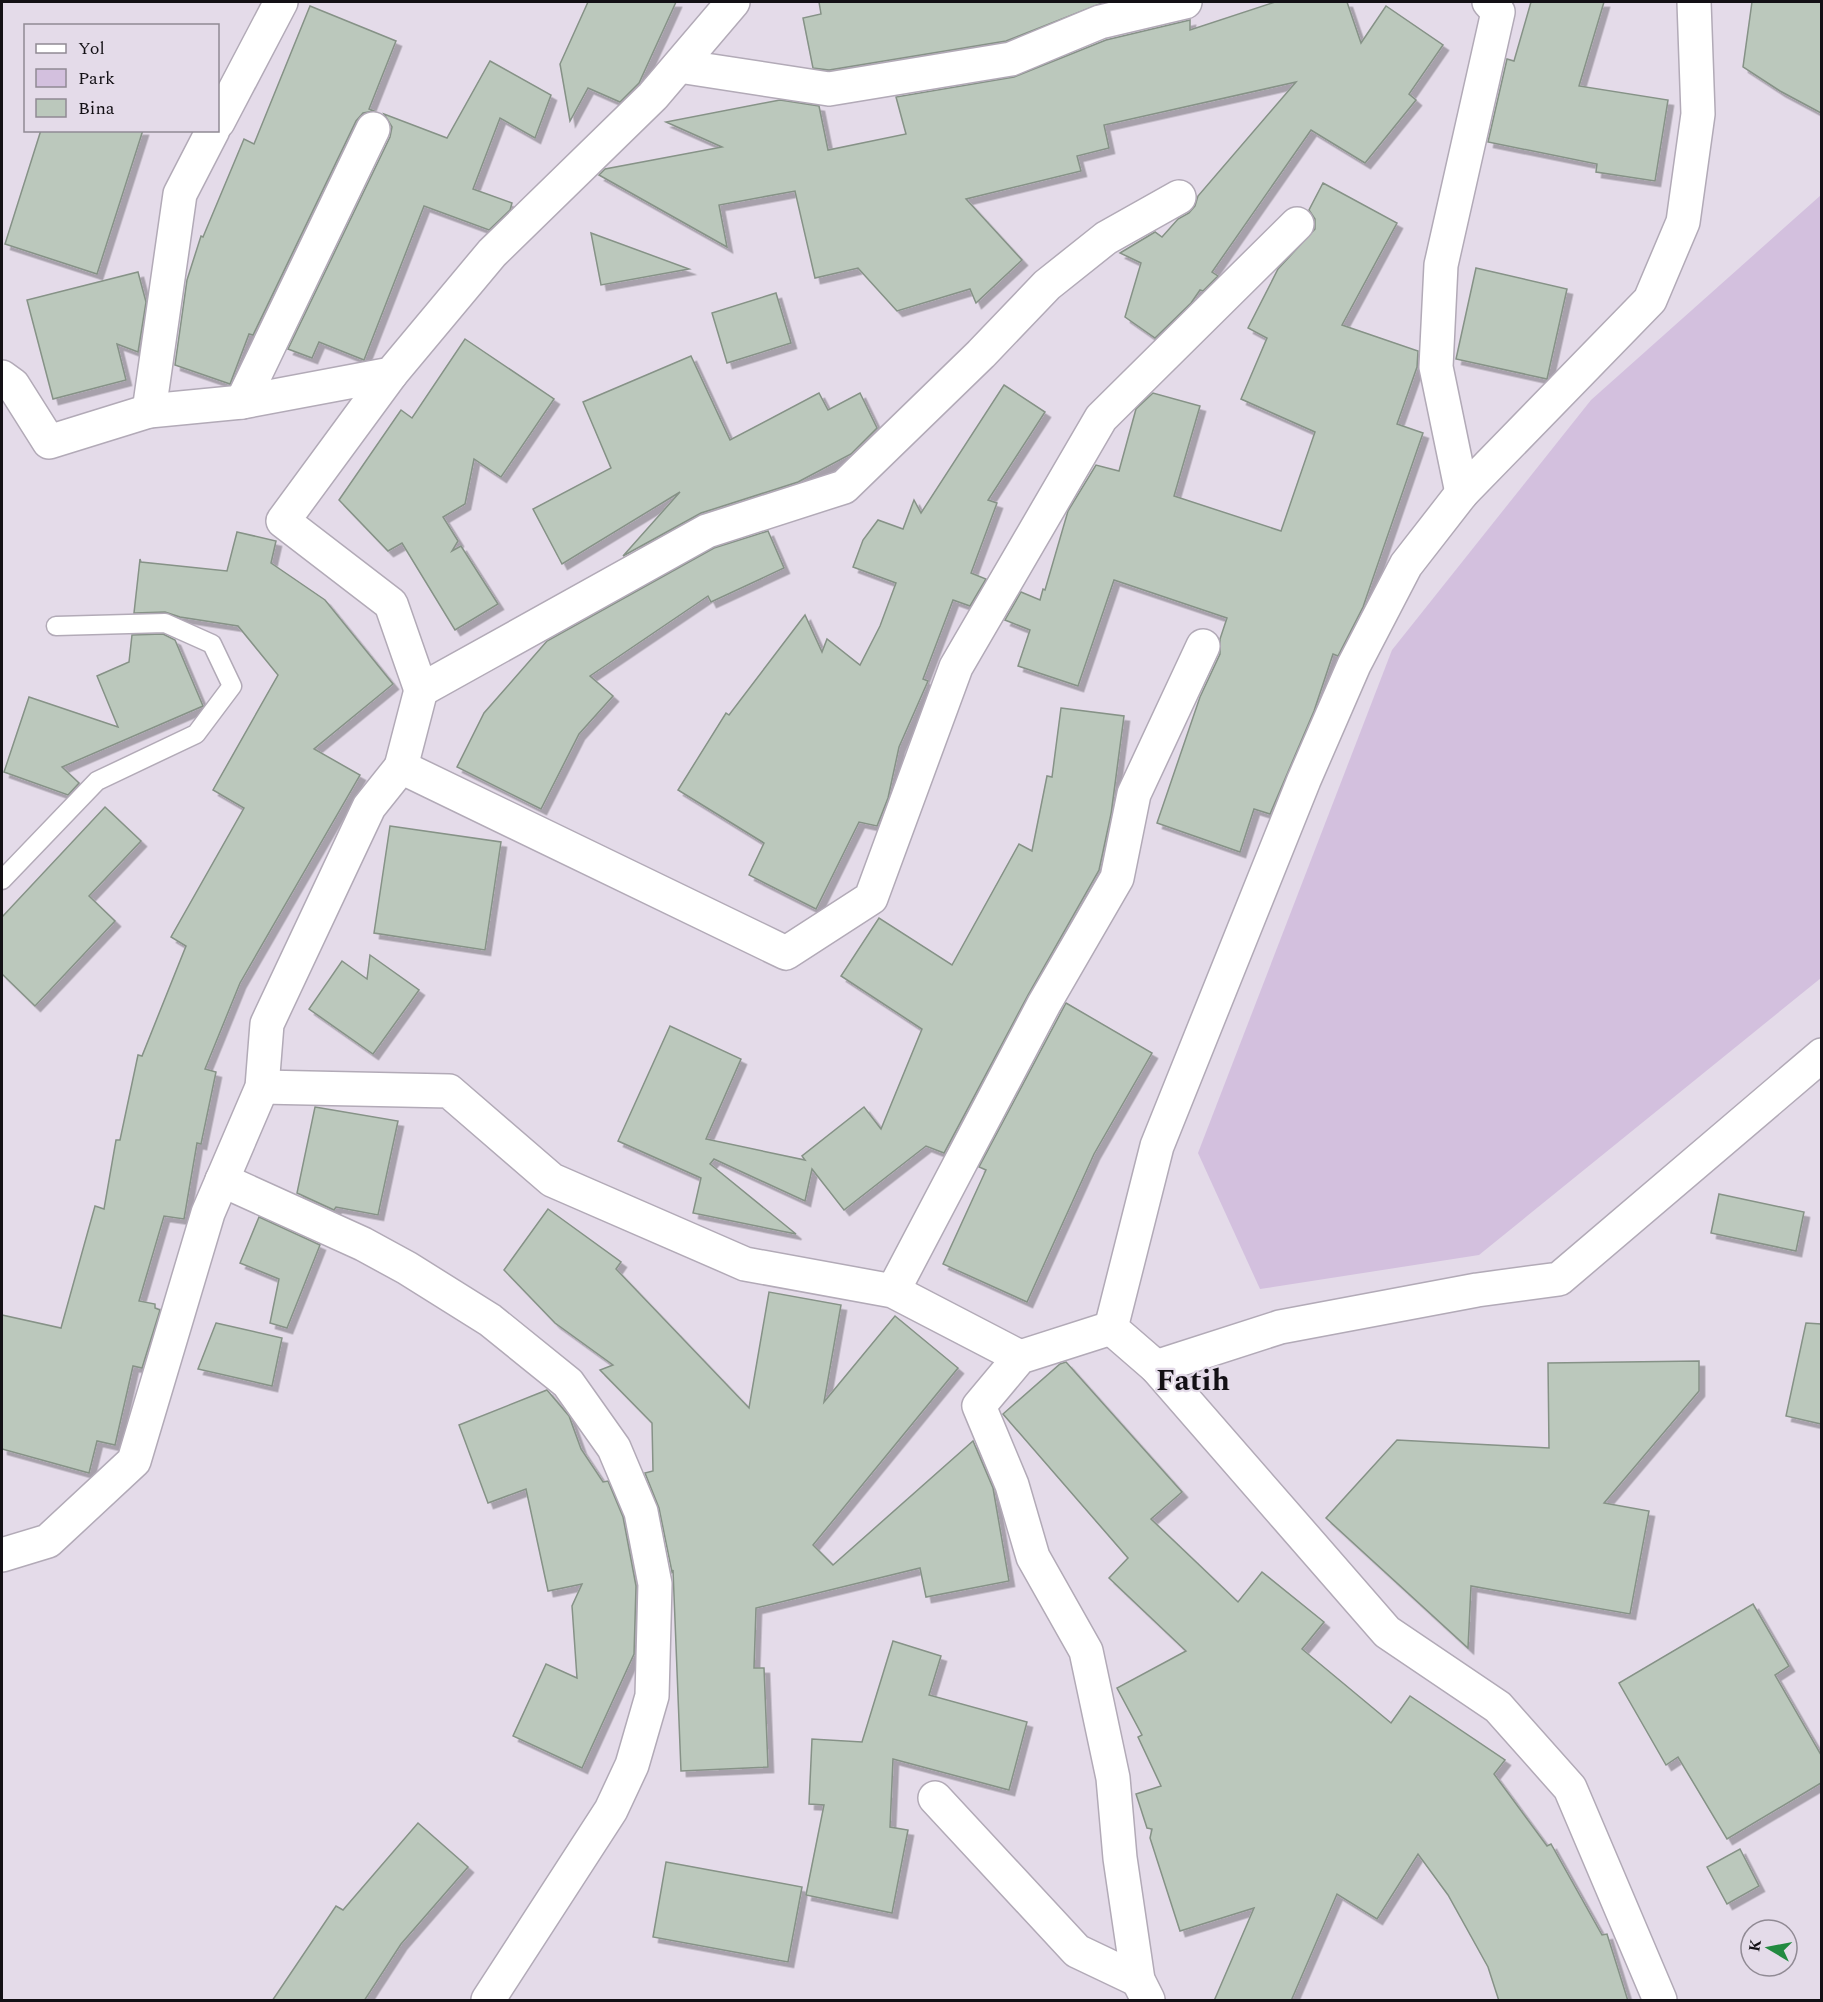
<svg xmlns="http://www.w3.org/2000/svg" width="1823" height="2002" font-family="Spectral,serif">
<defs>
<filter id="shadow"><feDropShadow dx="5.5" dy="5.5" stdDeviation="0" flood-color="#0004"/></filter>
</defs>
<rect width="100%" height="100%" fill="#e4dbe9"/>
<path fill="#d3c0de" d="M 1821,195 L 1821,978 L 1479,1255 L 1260,1289 L 1198,1153 L 1392,650 L 1591,400 Z"/>
<g fill="#bbc8bc" stroke="#869287" stroke-width="1.5" filter="url(#shadow)">
<path d="M 588,2 L 676,2 L 639,83 L 620,102 L 588,88 L 570,121 L 560,64 Z"/>
<path d="M 819,2 L 1105,2 L 1006,41 L 829,70 L 813,68 L 803,18 L 821,14 Z"/>
<path d="M 1275,2 L 1347,2 L 1361,43 L 1386,6 L 1443,45 L 1409,94 L 1416,100 L 1365,163 L 1311,130 L 1212,272 L 1218,276 L 1203,291 L 1200,290 L 1191,303 L 1155,338 L 1125,317 L 1141,263 L 1120,253 L 1155,232 L 1162,237 L 1178,219 L 1189,213 L 1195,206 L 1198,196 L 1296,82 L 1104,125 L 1109,148 L 1077,156 L 1081,171 L 966,199 L 1022,260 L 976,303 L 970,289 L 897,311 L 858,268 L 815,278 L 795,191 L 719,205 L 727,247 L 599,175 L 605,169 L 722,147 L 666,122 L 780,100 L 819,106 L 828,150 L 906,134 L 896,97 L 1014,77 L 1106,40 L 1190,20 L 1190,30 Z"/>
<path d="M 1531,2 L 1604,2 L 1579,86 L 1668,100 L 1655,181 L 1596,172 L 1597,164 L 1488,142 L 1507,59 L 1514,61 Z"/>
<path d="M 1752,2 L 1821,2 L 1821,113 L 1780,91 L 1743,67 Z"/>
<path d="M 310,6 L 396,41 L 369,109 L 374,111 L 363,113 L 356,121 L 253,335 L 249,334 L 230,384 L 175,365 L 187,280 L 201,236 L 203,237 L 244,139 L 254,144 Z"/>
<path d="M 490,61 L 551,95 L 535,138 L 500,118 L 473,189 L 512,203 L 510,210 L 489,230 L 424,206 L 364,360 L 319,342 L 312,358 L 288,349 L 390,137 L 392,127 L 384,114 L 447,138 Z"/>
<path d="M 41,130 L 143,130 L 97,274 L 5,244 Z"/>
<path d="M 1323,183 L 1397,223 L 1342,325 L 1418,351 L 1417,367 L 1397,424 L 1423,433 L 1363,607 L 1338,656 L 1333,654 L 1314,711 L 1270,814 L 1254,809 L 1240,852 L 1157,823 L 1200,697 L 1220,654 L 1220,639 L 1227,618 L 1114,580 L 1078,686 L 1018,666 L 1030,630 L 1005,620 L 1021,592 L 1040,600 L 1043,589 L 1045,590 L 1068,511 L 1096,465 L 1119,471 L 1136,409 L 1153,393 L 1200,406 L 1174,496 L 1281,531 L 1315,432 L 1241,399 L 1267,338 L 1248,328 L 1278,269 L 1315,229 L 1315,219 L 1309,210 Z"/>
<path d="M 591,233 L 689,269 L 601,285 Z"/>
<path d="M 1476,268 L 1567,289 L 1547,379 L 1456,359 Z"/>
<path d="M 138,272 L 146,302 L 138,352 L 117,344 L 126,380 L 53,399 L 27,300 Z"/>
<path d="M 776,293 L 791,343 L 727,363 L 712,313 Z"/>
<path d="M 465,339 L 554,399 L 501,477 L 474,459 L 465,504 L 443,517 L 458,541 L 452,551 L 461,546 L 498,604 L 455,630 L 402,543 L 388,551 L 339,500 L 401,410 L 412,418 Z"/>
<path d="M 691,356 L 730,440 L 819,393 L 828,410 L 860,393 L 877,428 L 851,454 L 798,482 L 701,513 L 623,556 L 680,492 L 562,564 L 533,509 L 611,468 L 583,402 Z"/>
<path d="M 1004,385 L 1045,412 L 988,500 L 997,503 L 971,573 L 986,579 L 970,606 L 953,600 L 923,679 L 928,681 L 899,747 L 888,798 L 877,826 L 859,822 L 816,909 L 749,875 L 764,843 L 678,790 L 726,713 L 729,715 L 805,615 L 822,652 L 827,639 L 860,665 L 880,626 L 896,583 L 853,567 L 863,540 L 878,520 L 903,529 L 914,500 L 921,513 Z"/>
<path d="M 768,531 L 784,568 L 711,602 L 708,596 L 590,676 L 613,696 L 579,734 L 541,809 L 457,767 L 484,713 L 547,641 L 714,548 Z"/>
<path d="M 237,532 L 276,541 L 271,563 L 325,600 L 393,684 L 314,749 L 360,775 L 240,983 L 205,1069 L 216,1072 L 201,1144 L 197,1143 L 184,1219 L 164,1216 L 139,1301 L 155,1304 L 155,1308 L 160,1310 L 142,1368 L 133,1366 L 115,1445 L 97,1441 L 89,1473 L 2,1449 L 2,1315 L 61,1328 L 95,1206 L 104,1209 L 116,1140 L 120,1140 L 138,1055 L 142,1056 L 186,946 L 171,937 L 244,808 L 213,790 L 278,675 L 238,626 L 180,617 L 165,612 L 134,613 L 140,559 L 141,562 L 227,571 Z"/>
<path d="M 163,634 L 175,640 L 203,706 L 62,767 L 79,783 L 68,795 L 4,772 L 29,697 L 118,727 L 97,676 L 129,662 L 132,635 Z"/>
<path d="M 1061,708 L 1124,716 L 1111,814 L 1099,870 L 1028,995 L 944,1153 L 926,1146 L 844,1210 L 812,1169 L 805,1201 L 714,1159 L 710,1164 L 796,1234 L 693,1213 L 701,1178 L 618,1141 L 670,1026 L 741,1059 L 706,1139 L 805,1160 L 802,1156 L 864,1107 L 881,1129 L 922,1029 L 841,976 L 879,918 L 952,965 L 1019,844 L 1032,851 L 1047,776 L 1052,777 Z"/>
<path d="M 105,807 L 141,841 L 89,896 L 115,921 L 35,1006 L 2,974 L 2,917 Z"/>
<path d="M 390,826 L 501,842 L 485,950 L 374,933 Z"/>
<path d="M 370,955 L 419,990 L 373,1054 L 309,1009 L 342,961 L 367,979 Z"/>
<path d="M 1066,1003 L 1152,1053 L 1094,1154 L 1027,1302 L 943,1264 L 986,1170 L 979,1167 Z"/>
<path d="M 315,1107 L 398,1121 L 378,1215 L 336,1207 L 334,1210 L 297,1193 Z"/>
<path d="M 1719,1194 L 1804,1212 L 1796,1251 L 1711,1233 Z"/>
<path d="M 548,1209 L 621,1262 L 616,1269 L 749,1408 L 769,1292 L 841,1305 L 824,1402 L 895,1316 L 958,1368 L 813,1545 L 833,1565 L 973,1441 L 993,1488 L 1009,1581 L 926,1597 L 920,1568 L 756,1608 L 754,1668 L 764,1668 L 768,1767 L 681,1771 L 673,1570 L 672,1572 L 659,1508 L 645,1473 L 653,1471 L 652,1423 L 600,1370 L 613,1365 L 555,1323 L 504,1270 Z"/>
<path d="M 259,1217 L 320,1245 L 287,1328 L 270,1323 L 279,1279 L 240,1263 Z"/>
<path d="M 216,1323 L 282,1338 L 272,1386 L 198,1369 Z"/>
<path d="M 1806,1323 L 1821,1324 L 1821,1424 L 1786,1416 Z"/>
<path d="M 1699,1361 L 1699,1391 L 1604,1503 L 1649,1511 L 1630,1614 L 1471,1586 L 1468,1648 L 1326,1518 L 1397,1440 L 1549,1448 L 1548,1363 Z"/>
<path d="M 1066,1362 L 1182,1492 L 1151,1519 L 1238,1602 L 1262,1572 L 1324,1622 L 1302,1649 L 1391,1723 L 1410,1696 L 1505,1760 L 1494,1774 L 1547,1846 L 1551,1844 L 1602,1935 L 1607,1934 L 1628,2001 L 1499,2001 L 1488,1967 L 1448,1895 L 1418,1854 L 1377,1919 L 1337,1894 L 1291,2001 L 1214,2001 L 1254,1908 L 1180,1931 L 1150,1838 L 1152,1829 L 1147,1828 L 1136,1794 L 1161,1786 L 1138,1737 L 1142,1735 L 1117,1688 L 1186,1651 L 1109,1578 L 1128,1558 L 1003,1414 L 1060,1364 Z"/>
<path d="M 547,1390 L 569,1416 L 581,1449 L 603,1482 L 608,1481 L 623,1517 L 636,1586 L 634,1654 L 582,1768 L 513,1736 L 546,1664 L 577,1678 L 572,1606 L 582,1584 L 548,1591 L 526,1489 L 488,1503 L 459,1425 Z"/>
<path d="M 1753,1604 L 1789,1666 L 1775,1675 L 1821,1755 L 1821,1783 L 1727,1839 L 1678,1757 L 1666,1765 L 1619,1683 Z"/>
<path d="M 893,1641 L 941,1656 L 929,1695 L 1027,1722 L 1009,1790 L 893,1759 L 890,1827 L 908,1830 L 892,1913 L 806,1895 L 824,1805 L 809,1804 L 812,1739 L 862,1742 Z"/>
<path d="M 418,1823 L 468,1867 L 401,1944 L 364,2001 L 272,2001 L 336,1906 L 343,1910 Z"/>
<path d="M 1740,1849 L 1759,1886 L 1727,1904 L 1707,1867 Z"/>
<path d="M 666,1862 L 802,1887 L 788,1962 L 653,1937 Z"/>
</g>
<g fill="none" stroke-linecap="round" stroke-linejoin="round">
<g stroke="#b2aab7" stroke-width="21">
<path id="service" d="M 2,880 L 97,781 L 196,734 L 232,686 L 212,644 L 165,623 L 56,626"/>
</g>
<g stroke="#b2aab7" stroke-width="36">
<g id="minor">
<path d="M 679,66 L 829,89 L 1011,59 L 1100,22 L 1185,2"/>
<path d="M 218,122 L 281,2"/>
<path d="M 391,374 L 283,521 L 391,604 L 421,690 L 707,531 L 844,487 L 981,354 L 1047,285 L 1106,238 L 1179,197"/>
<path d="M 2,377 L 13,385 L 49,442 L 149,411 L 242,402 L 391,374 L 492,253 L 653,96 L 733,2"/>
<path d="M 242,402 L 373,129"/>
<path d="M 149,411 L 180,194 L 213,130"/>
<path d="M 1462,493 L 1436,367 L 1441,265 L 1498,12 L 1489,2"/>
<path d="M 401,767 L 421,690"/>
<path d="M 262,1087 L 449,1091 L 552,1180 L 745,1264 L 893,1291 L 1020,1357"/>
<path d="M 222,1180 L 363,1244 L 407,1268 L 490,1320 L 568,1383 L 614,1448 L 641,1512 L 655,1584 L 652,1696 L 632,1765 L 611,1810 L 488,2000"/>
<path d="M 893,1291 L 1044,1004 L 1117,878 L 1134,794 L 1203,646"/>
<path d="M 1111,1328 L 1020,1357 L 979,1406 L 1012,1485 L 1033,1557 L 1086,1651 L 1113,1778 L 1120,1858 L 1138,1980 L 1148,2000"/>
<path d="M 1156,1367 L 1280,1327 L 1477,1290 L 1559,1279 L 1822,1055"/>
<path d="M 2,1555 L 48,1541 L 134,1461 L 208,1213 L 262,1087 L 267,1024 L 369,807 L 401,767 L 786,953 L 871,898 L 956,667 L 1101,418 L 1297,224"/>
<path d="M 935,1798 L 1077,1951 L 1138,1980"/>
</g>
</g>
<g stroke="#b2aab7" stroke-width="36">
<path id="secondary" d="M 1660,2000 L 1570,1788 L 1498,1707 L 1387,1632 L 1156,1367 L 1111,1328 L 1157,1146 L 1304,780 L 1354,665 L 1406,565 L 1462,493 L 1650,300 L 1683,222 L 1698,114 L 1694,2"/>
</g>
<use href="#service" stroke="#fff" stroke-width="18"/>
<use href="#minor" stroke="#fff" stroke-width="33"/>
<use href="#secondary" stroke="#fff" stroke-width="33"/>
</g>
<g text-anchor="middle" dominant-baseline="central" stroke-width="4.5" stroke-linejoin="round" paint-order="stroke">
<g font-size="30" font-weight="bold" fill="#131015" stroke="#e4dbe9">
<text x="1193" y="1381">Fatih</text>
</g>
</g>
<rect width="1823" height="2002" fill="none" stroke="#131015" stroke-width="6"/>
<rect x="24" y="24" width="195" height="108" fill="#e4dbe9" stroke="#908a94" stroke-width="1.5"/>
<rect x="36" y="44" width="30" height="9" fill="#ffffff" stroke="#908a94" stroke-width="1.5"/>
<text x="78" y="54" font-size="18" fill="#131015">Yol</text>
<rect x="36" y="69" width="30" height="18" fill="#d3c0de" stroke="#908a94" stroke-width="1.5"/>
<text x="78" y="84" font-size="18" fill="#131015">Park</text>
<rect x="36" y="99" width="30" height="18" fill="#bbc8bc" stroke="#908a94" stroke-width="1.5"/>
<text x="78" y="114" font-size="18" fill="#131015">Bina</text>
<g transform="translate(1769 1948) rotate(280)"><circle r="28" fill="#e4dbe9" stroke="#908a94" stroke-width="1.5"/>
<path d="M0-4.5L10 22L0 15L-10 22Z" fill="#228a40"/>
<text y="-9" font-size="16" font-weight="bold" text-anchor="middle" fill="#131015">K</text>
</g>
</svg>
